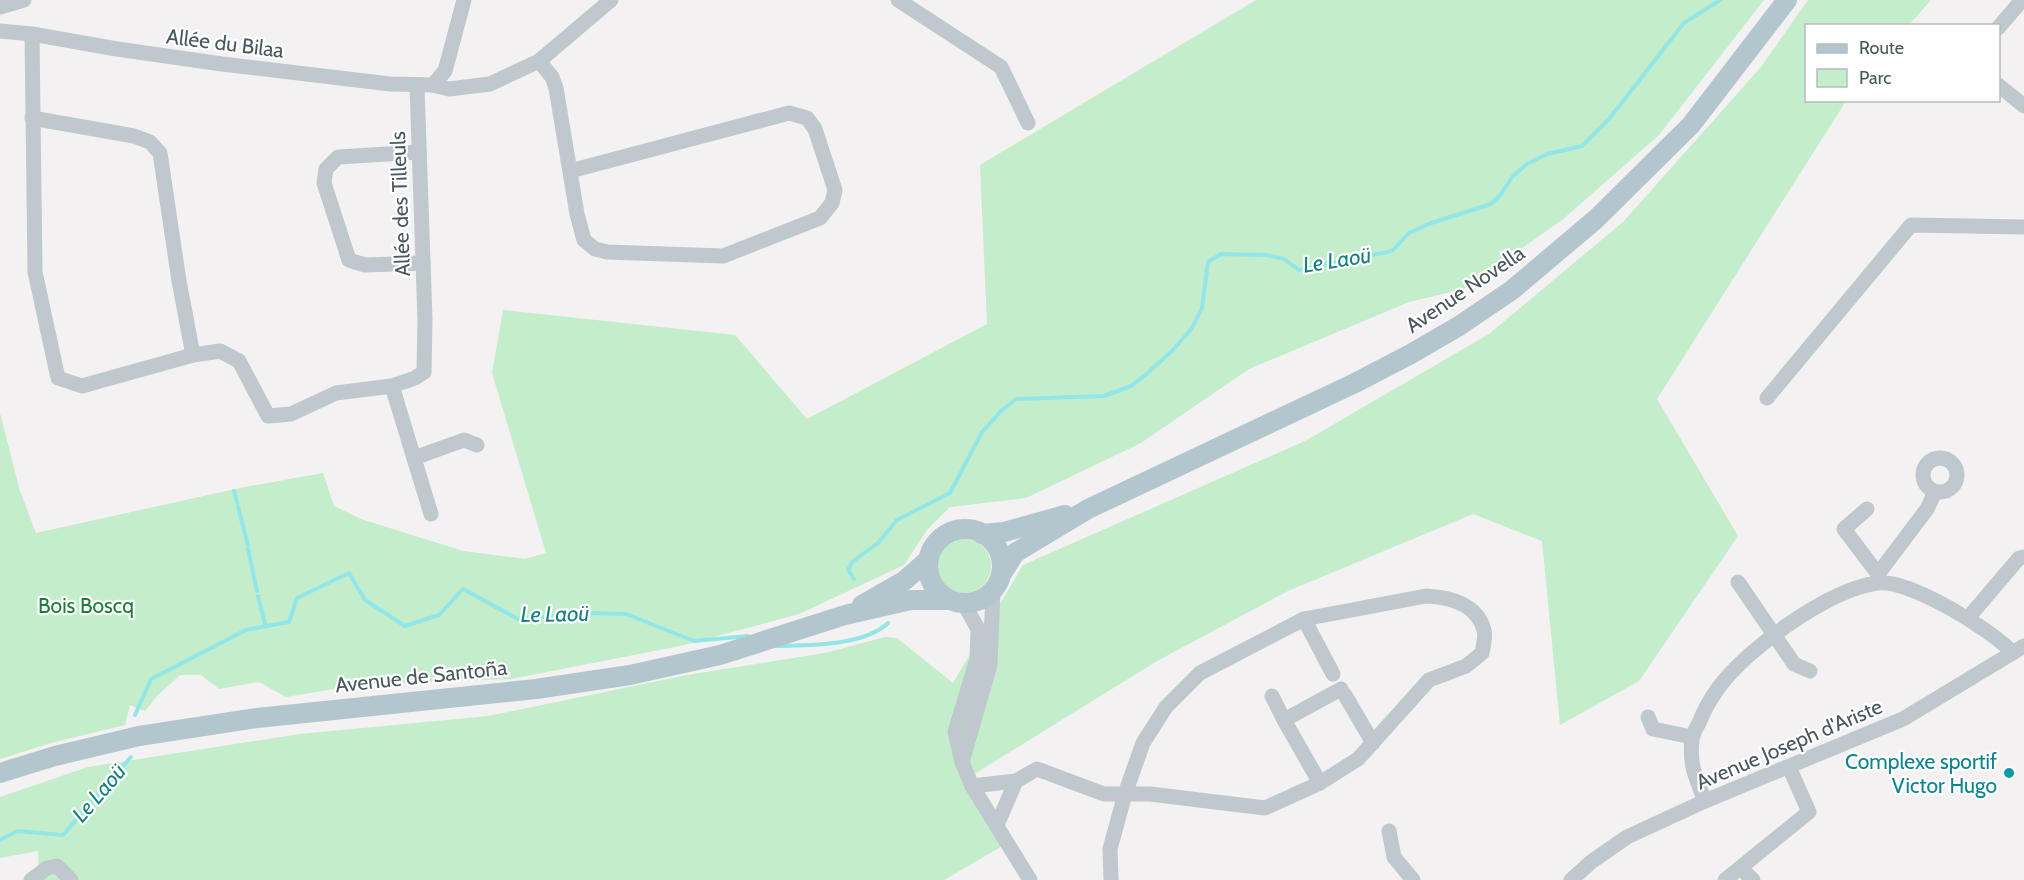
<svg xmlns="http://www.w3.org/2000/svg" width="2024" height="880" font-family="Cabin,sans-serif">
<rect width="100%" height="100%" fill="#f3f1f2"/>
<g fill="#c3edcb">
<path d="M 1256,0 L 1764,0 L 1659,135 L 1562,220 L 1464,289 L 1409,302 L 1249,369 L 1141,443 L 1026,498 L 950,507 L 927,530 L 904,565 L 799,614 L 680,646 L 511,679 L 365,684 L 286,697 L 259,682 L 219,689 L 201,675 L 180,675 L 157,696 L 145,711 L 130,705 L 125,725 L 51,743 L 0,759 L 0,413 L 20,491 L 36,533 L 240,488 L 323,473 L 334,506 L 361,519 L 463,551 L 525,559 L 546,553 L 492,373 L 503,310 L 735,335 L 807,419 L 987,324 L 980,165 Z"/>
<path d="M 1808,0 L 1931,0 L 1909,25 L 1806,26 L 1806,100 L 1846,101 L 1657,399 L 1738,536 L 1639,681 L 1560,725 L 1542,541 L 1473,514 L 1288,591 L 1157,661 L 963,781 L 1004,845 L 944,880 L 39,880 L 38,851 L 0,858 L 0,797 L 88,767 L 300,734 L 488,716 L 687,675 L 825,653 L 885,637 L 897,638 L 953,683 L 1023,565 L 1305,441 L 1489,334 L 1623,222 L 1761,67 Z"/>
<circle cx="964" cy="566" r="27"/>
</g>
<g fill="none" stroke-linecap="round" stroke-linejoin="round">
<g stroke="#93e6e7" stroke-width="4">
<path d="M 234,491 L 237,503"/>
<path d="M 238,507 L 248,545"/>
<path d="M 248,549 L 257,591"/>
<path d="M 854,579 L 848,570 L 852,562 L 878,543 L 897,520 L 950,493 L 982,432 L 1001,411 L 1016,399 L 1104,396 L 1131,386 L 1144,376 L 1173,350 L 1192,328 L 1202,308 L 1208,262 L 1221,254 L 1267,255 L 1284,259 L 1299,270 L 1392,251 L 1409,233 L 1431,223 L 1491,204 L 1501,194 L 1513,176 L 1527,164 L 1547,154 L 1582,146 L 1609,119 L 1684,23 L 1720,0"/>
<path d="M 258,596 L 265,625"/>
<path d="M 777,646 C 810,645 864,646 888,623"/>
<path d="M 135,715 L 151,679 L 246,630 L 289,622 L 297,598 L 349,573 L 365,600 L 405,626 L 439,615 L 463,589 L 518,619 L 589,613 L 626,614 L 694,641 L 748,636"/>
<path d="M 0,840 L 17,831 L 63,835 L 131,757"/>
</g>
<g stroke="#bec8cd" stroke-width="15">
<path d="M 898,0 L 1001,67 L 1028,123"/>
<path d="M 0,7 L 24,0"/>
<path d="M 1998,28 L 2022,0"/>
<path d="M 0,31 L 32,34 L 117,49 L 222,64 L 390,84 L 433,85 L 449,89 L 490,84 L 539,61 L 611,0"/>
<path d="M 32,34 L 35,272 L 58,378 L 82,386 L 193,355 L 220,351 L 239,361 L 268,416 L 291,414 L 336,393 L 392,386 L 415,378 L 424,372 L 425,320 L 417,86"/>
<path d="M 539,61 L 552,77 L 556,88 L 577,214 L 584,240 L 595,249 L 607,252 L 723,256 L 820,218 L 832,203 L 835,190 L 815,129 L 807,118 L 789,113 L 570,171"/>
<path d="M 433,85 L 445,71 L 464,0"/>
<path d="M 1998,85 L 2024,106"/>
<path d="M 32,118 L 134,136 L 150,142 L 160,153 L 179,281 L 193,355"/>
<path d="M 419,152 L 338,157 L 326,169 L 324,183 L 349,260 L 365,265 L 423,263"/>
<path d="M 392,386 L 431,514"/>
<path d="M 1767,398 L 1911,225 L 2024,227"/>
<circle cx="1940" cy="475" r="17"/>
<path d="M 414,458 L 464,440 L 477,445"/>
<path d="M 1867,509 L 1844,529 L 1878,574"/>
<path d="M 1738,582 L 1794,664 L 1810,671"/>
<path d="M 1879,582 L 1878,574 L 1927,509 L 1935,492"/>
<path d="M 964,604 L 978,629 L 977,659 L 955,732 L 962,762 L 972,786 L 1030,880"/>
<path d="M 1968,618 L 2019,558 L 2024,557"/>
<path d="M 1304,619 L 1333,674"/>
<path d="M 1345,695 L 1373,743"/>
<path d="M 1272,696 L 1284,720"/>
<path d="M 1648,717 L 1653,729 L 1692,737"/>
<path d="M 962,762 L 990,665 L 993,591"/>
<path d="M 1320,783 L 1284,720 L 1341,689"/>
<path d="M 972,786 L 1016,781 L 1037,769 L 1104,794 L 1150,794 L 1265,808 L 1320,783 L 1358,759 L 1429,680 L 1466,666 L 1482,653 C 1483,647 1486,636 1484,630 C 1477,604 1449,597 1426,596 L 1304,619 L 1200,673 L 1166,707 L 1143,743 L 1125,794 L 1110,849 L 1111,880"/>
<path d="M 1705,801 C 1696,779 1689,764 1692,740 C 1693,734 1696,728 1699,723 C 1704,710 1711,698 1719,687 C 1748,648 1828,590 1877,583 C 1908,578 1992,630 2013,653"/>
<path d="M 997,825 L 1016,781"/>
<path d="M 1389,831 L 1394,857 L 1413,880"/>
<path d="M 1741,868 L 1753,880"/>
<path d="M 31,880 L 47,868 L 57,866 L 71,880"/>
<path d="M 1571,880 L 1591,862 L 1627,837 L 1705,801 L 1903,719 L 2024,646"/>
<path d="M 1725,880 L 1809,812 L 1789,767"/>
</g>
<g stroke="#b3c6cd" stroke-width="20">
<circle cx="965" cy="566" r="37"/>
<path d="M 982,534 L 1004,532 L 1065,515"/>
<path d="M 1001,575 L 1015,553 L 1088,509 L 1355,383 L 1409,355 L 1459,326 L 1512,290 L 1596,219 L 1691,125 L 1787,0"/>
<path d="M 862,605 L 904,581 L 928,560"/>
<path d="M 0,773 L 55,756 L 139,736 L 257,718 L 536,689 L 630,675 L 720,655 L 845,615 L 911,600 L 948,600"/>
</g>
</g>
<circle fill="#0f9aa8" stroke="#fff" stroke-width="2" cx="2009" cy="773" r="6"/>
<g text-anchor="middle" dominant-baseline="central" stroke-width="4.5" stroke-linejoin="round" paint-order="stroke">
<g font-size="21" fill="#4a585d" stroke="#fff">
<text transform="translate(225 43) rotate(7)">Allée du Bilaa</text>
<text transform="translate(400 204) rotate(-92)">Allée des Tilleuls</text>
<text transform="translate(1465 289) rotate(-34)">Avenue Novella</text>
<text transform="translate(421 676) rotate(-6)">Avenue de Santoña</text>
<text transform="translate(1789 744) rotate(-23)">Avenue Joseph d'Ariste</text>
</g>
<g font-size="21" fill="#1e7b3a" stroke="#fff">
<text x="86" y="605">Bois Boscq</text>
</g>
<g font-size="21" fill="#0d838f" stroke="#fff" text-anchor="end">
<text x="1997" y="761">Complexe sportif<tspan x="1997" dy="24">Victor Hugo</tspan></text>
</g>
<g font-size="22" font-style="italic" fill="#157e7f" stroke="#fff">
<text transform="translate(1337 260) rotate(-9)">Le Laoü</text>
<text transform="translate(555 614) rotate(-1)">Le Laoü</text>
<text transform="translate(99 793) rotate(-49)">Le Laoü</text>
</g>
</g>
<rect x="1805" y="24" width="195" height="78" fill="#ffffff" stroke="#b7bcbe" stroke-width="1.5"/>
<rect x="1817" y="44" width="30" height="9" fill="#b3c6cd" stroke="#b7bcbe" stroke-width="1.5"/>
<text x="1859" y="54" font-size="18" fill="#4a585d">Route</text>
<rect x="1817" y="69" width="30" height="18" fill="#c3edcb" stroke="#b7bcbe" stroke-width="1.5"/>
<text x="1859" y="84" font-size="18" fill="#4a585d">Parc</text>
</svg>
